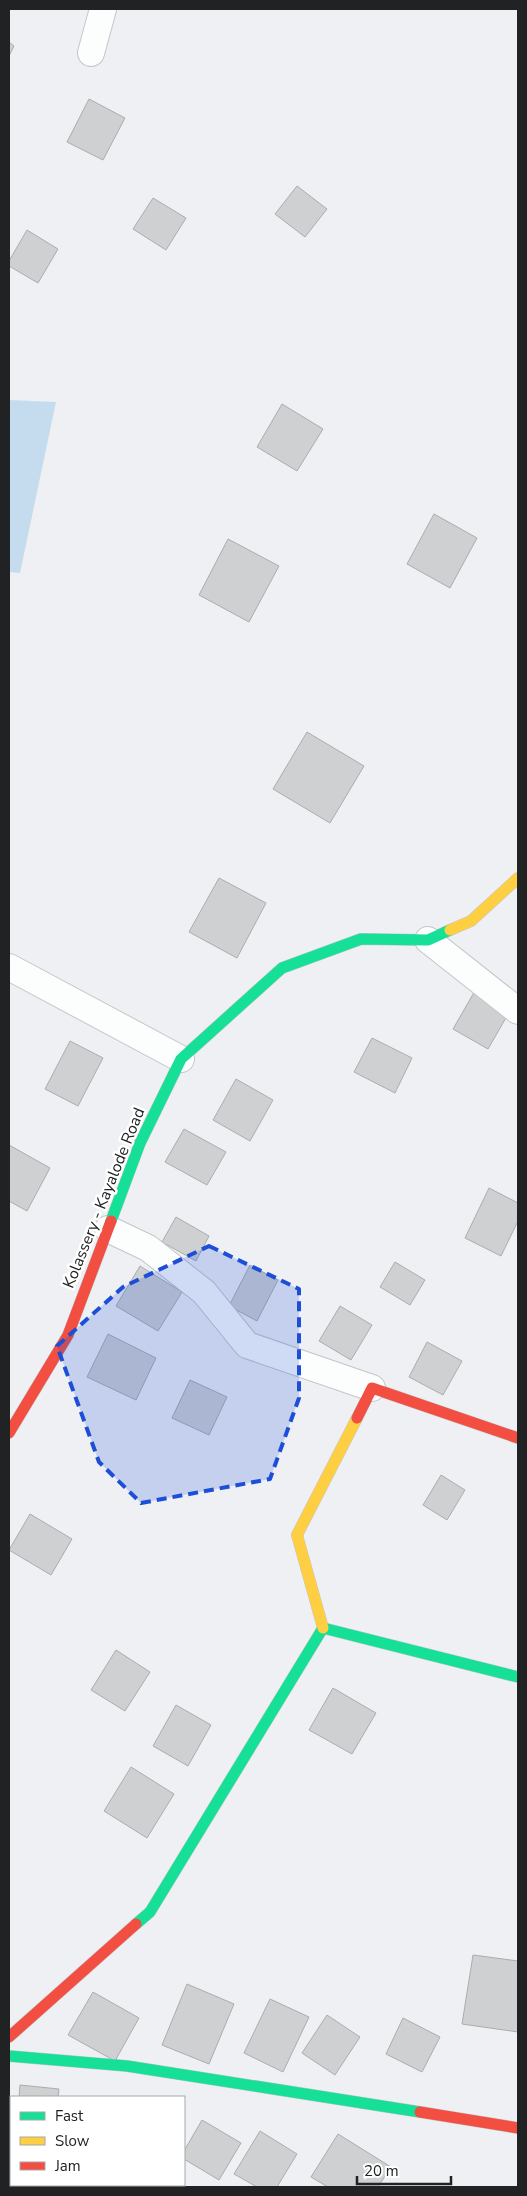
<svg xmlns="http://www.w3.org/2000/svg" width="527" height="2196" font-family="'Nunito Sans',sans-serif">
<rect width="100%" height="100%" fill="#eef0f3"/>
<path fill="#c5dcee" d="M 9,400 L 56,402 L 20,573 L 9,572 Z"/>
<g fill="#cfd0d1" stroke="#abacad">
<path d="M 9,42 L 14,46 L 9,56 Z"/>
<path d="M 89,99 L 125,118 L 103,160 L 67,142 Z"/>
<path d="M 297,186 L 327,209 L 305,237 L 275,214 Z"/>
<path d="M 153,198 L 186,218 L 166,250 L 133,229 Z"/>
<path d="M 27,230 L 58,249 L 38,283 L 9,266 L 9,261 Z"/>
<path d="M 282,404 L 323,429 L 297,471 L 257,447 Z"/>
<path d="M 434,514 L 477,538 L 450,588 L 407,564 Z"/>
<path d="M 228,539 L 279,566 L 249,622 L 199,595 Z"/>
<path d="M 307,732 L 364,766 L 330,823 L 273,789 Z"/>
<path d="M 219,878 L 266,903 L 237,958 L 189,932 Z"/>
<path d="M 476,989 L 511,1009 L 488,1049 L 453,1029 Z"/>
<path d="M 372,1038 L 412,1058 L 395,1093 L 354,1072 Z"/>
<path d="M 70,1041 L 103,1058 L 78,1106 L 45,1089 Z"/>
<path d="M 236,1079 L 273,1100 L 250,1141 L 213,1120 Z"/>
<path d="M 184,1129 L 226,1152 L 207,1185 L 165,1162 Z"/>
<path d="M 9,1145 L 50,1168 L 27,1211 L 9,1201 Z"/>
<path d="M 489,1188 L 518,1203 L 518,1221 L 501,1256 L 465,1238 Z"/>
<path d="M 176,1217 L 209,1236 L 196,1261 L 162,1242 Z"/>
<path d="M 395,1262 L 425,1280 L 410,1305 L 380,1287 Z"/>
<path d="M 250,1265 L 278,1280 L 257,1321 L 229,1306 Z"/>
<path d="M 140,1266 L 182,1292 L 158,1331 L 116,1306 Z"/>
<path d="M 340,1306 L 372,1325 L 351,1360 L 319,1341 Z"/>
<path d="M 108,1334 L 156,1358 L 136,1400 L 87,1377 Z"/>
<path d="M 427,1342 L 462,1361 L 443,1395 L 409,1377 Z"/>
<path d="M 190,1380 L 227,1397 L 209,1435 L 172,1418 Z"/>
<path d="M 441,1475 L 465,1490 L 447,1520 L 423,1505 Z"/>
<path d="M 30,1514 L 72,1539 L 51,1575 L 9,1550 Z"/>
<path d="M 116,1650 L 150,1672 L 125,1711 L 91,1690 Z"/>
<path d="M 333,1688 L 376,1713 L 352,1754 L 309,1730 Z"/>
<path d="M 176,1705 L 211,1725 L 188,1766 L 153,1746 Z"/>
<path d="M 131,1767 L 174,1794 L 147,1838 L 104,1811 Z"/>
<path d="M 473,1955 L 518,1961 L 518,2032 L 462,2024 Z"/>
<path d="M 187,1984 L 234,2004 L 209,2064 L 162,2045 Z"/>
<path d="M 93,1992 L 139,2018 L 115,2061 L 68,2035 Z"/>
<path d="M 270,1999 L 309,2017 L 283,2072 L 244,2053 Z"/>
<path d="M 327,2015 L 360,2037 L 335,2075 L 302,2053 Z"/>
<path d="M 403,2018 L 440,2037 L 422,2072 L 386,2054 Z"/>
<path d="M 20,2085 L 59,2089 L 58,2097 L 19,2097 Z"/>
<path d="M 202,2120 L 241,2143 L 219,2180 L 184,2159 L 184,2151 Z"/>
<path d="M 260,2131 L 297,2154 L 277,2187 L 257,2187 L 234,2174 Z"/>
<path d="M 338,2134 L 391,2167 L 378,2187 L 328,2187 L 311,2177 Z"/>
</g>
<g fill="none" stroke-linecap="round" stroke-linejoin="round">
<g stroke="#c5c6c8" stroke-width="28">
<g id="street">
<path d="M 91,53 L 103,9"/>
<path d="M 428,940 L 518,1011"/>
<path d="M 9,967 L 181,1059"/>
<path d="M 108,1229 L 148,1248 L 204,1292 L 247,1345 L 372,1388"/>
</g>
</g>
<g stroke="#c5c6c8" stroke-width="12">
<g id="fast">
<path d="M 111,1221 L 140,1143 L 181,1059 L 282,968 L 361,939 L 428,940 L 450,930"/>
<path d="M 136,1924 L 150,1912 L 323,1628 L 518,1677"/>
<path d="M 9,2056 L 127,2066 L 420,2112"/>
</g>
</g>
<g stroke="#c5c6c8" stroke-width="12">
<g id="slow">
<path d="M 450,930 L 471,921 L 518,878"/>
<path d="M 323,1628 L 297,1535 L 357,1418"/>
</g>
</g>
<g stroke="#c5c6c8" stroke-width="12">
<g id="jam">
<path d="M 357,1418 L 372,1388 L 518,1438"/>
<path d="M 9,1433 L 68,1335 L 111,1221"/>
<path d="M 9,2037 L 136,1924"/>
<path d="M 420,2112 L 518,2128"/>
</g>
</g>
<use href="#street" stroke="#fcfdfd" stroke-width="26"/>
<use href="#fast" stroke="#16e098" stroke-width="11"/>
<use href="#slow" stroke="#ffcf43" stroke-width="11"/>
<use href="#jam" stroke="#f24e42" stroke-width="11"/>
</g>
<path fill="#1d4ed8" fill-opacity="0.2" stroke="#1d4ed8" stroke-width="4" stroke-dasharray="10 6" stroke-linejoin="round" d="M 209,1246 L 299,1289 L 299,1398 L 270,1479 L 141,1503 L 99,1462 L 57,1346 L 123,1287 Z"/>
<g text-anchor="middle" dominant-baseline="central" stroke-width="5" stroke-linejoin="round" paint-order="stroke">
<g font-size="16" fill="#212223" stroke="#fff">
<text transform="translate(104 1198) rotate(-68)">Kolassery - Kayalode Road</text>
</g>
</g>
<rect width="527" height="2196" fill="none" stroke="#212223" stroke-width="20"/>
<rect x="10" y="2096" width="175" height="90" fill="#ffffff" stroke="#a6a7a7"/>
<rect x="20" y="2112" width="25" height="8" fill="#16e098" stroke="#a6a7a7"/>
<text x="55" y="2121" font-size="15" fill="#212223">Fast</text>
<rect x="20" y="2137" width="25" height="8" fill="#ffcf43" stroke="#a6a7a7"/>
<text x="55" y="2146" font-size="15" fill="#212223">Slow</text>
<rect x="20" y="2162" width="25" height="8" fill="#f24e42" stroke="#a6a7a7"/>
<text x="55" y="2171" font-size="15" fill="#212223">Jam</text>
<path d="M357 2176v8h94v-8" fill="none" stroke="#212223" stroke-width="2.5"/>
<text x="364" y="2176" font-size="15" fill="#212223" stroke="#ffffff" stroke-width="4" paint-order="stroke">20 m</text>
</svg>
